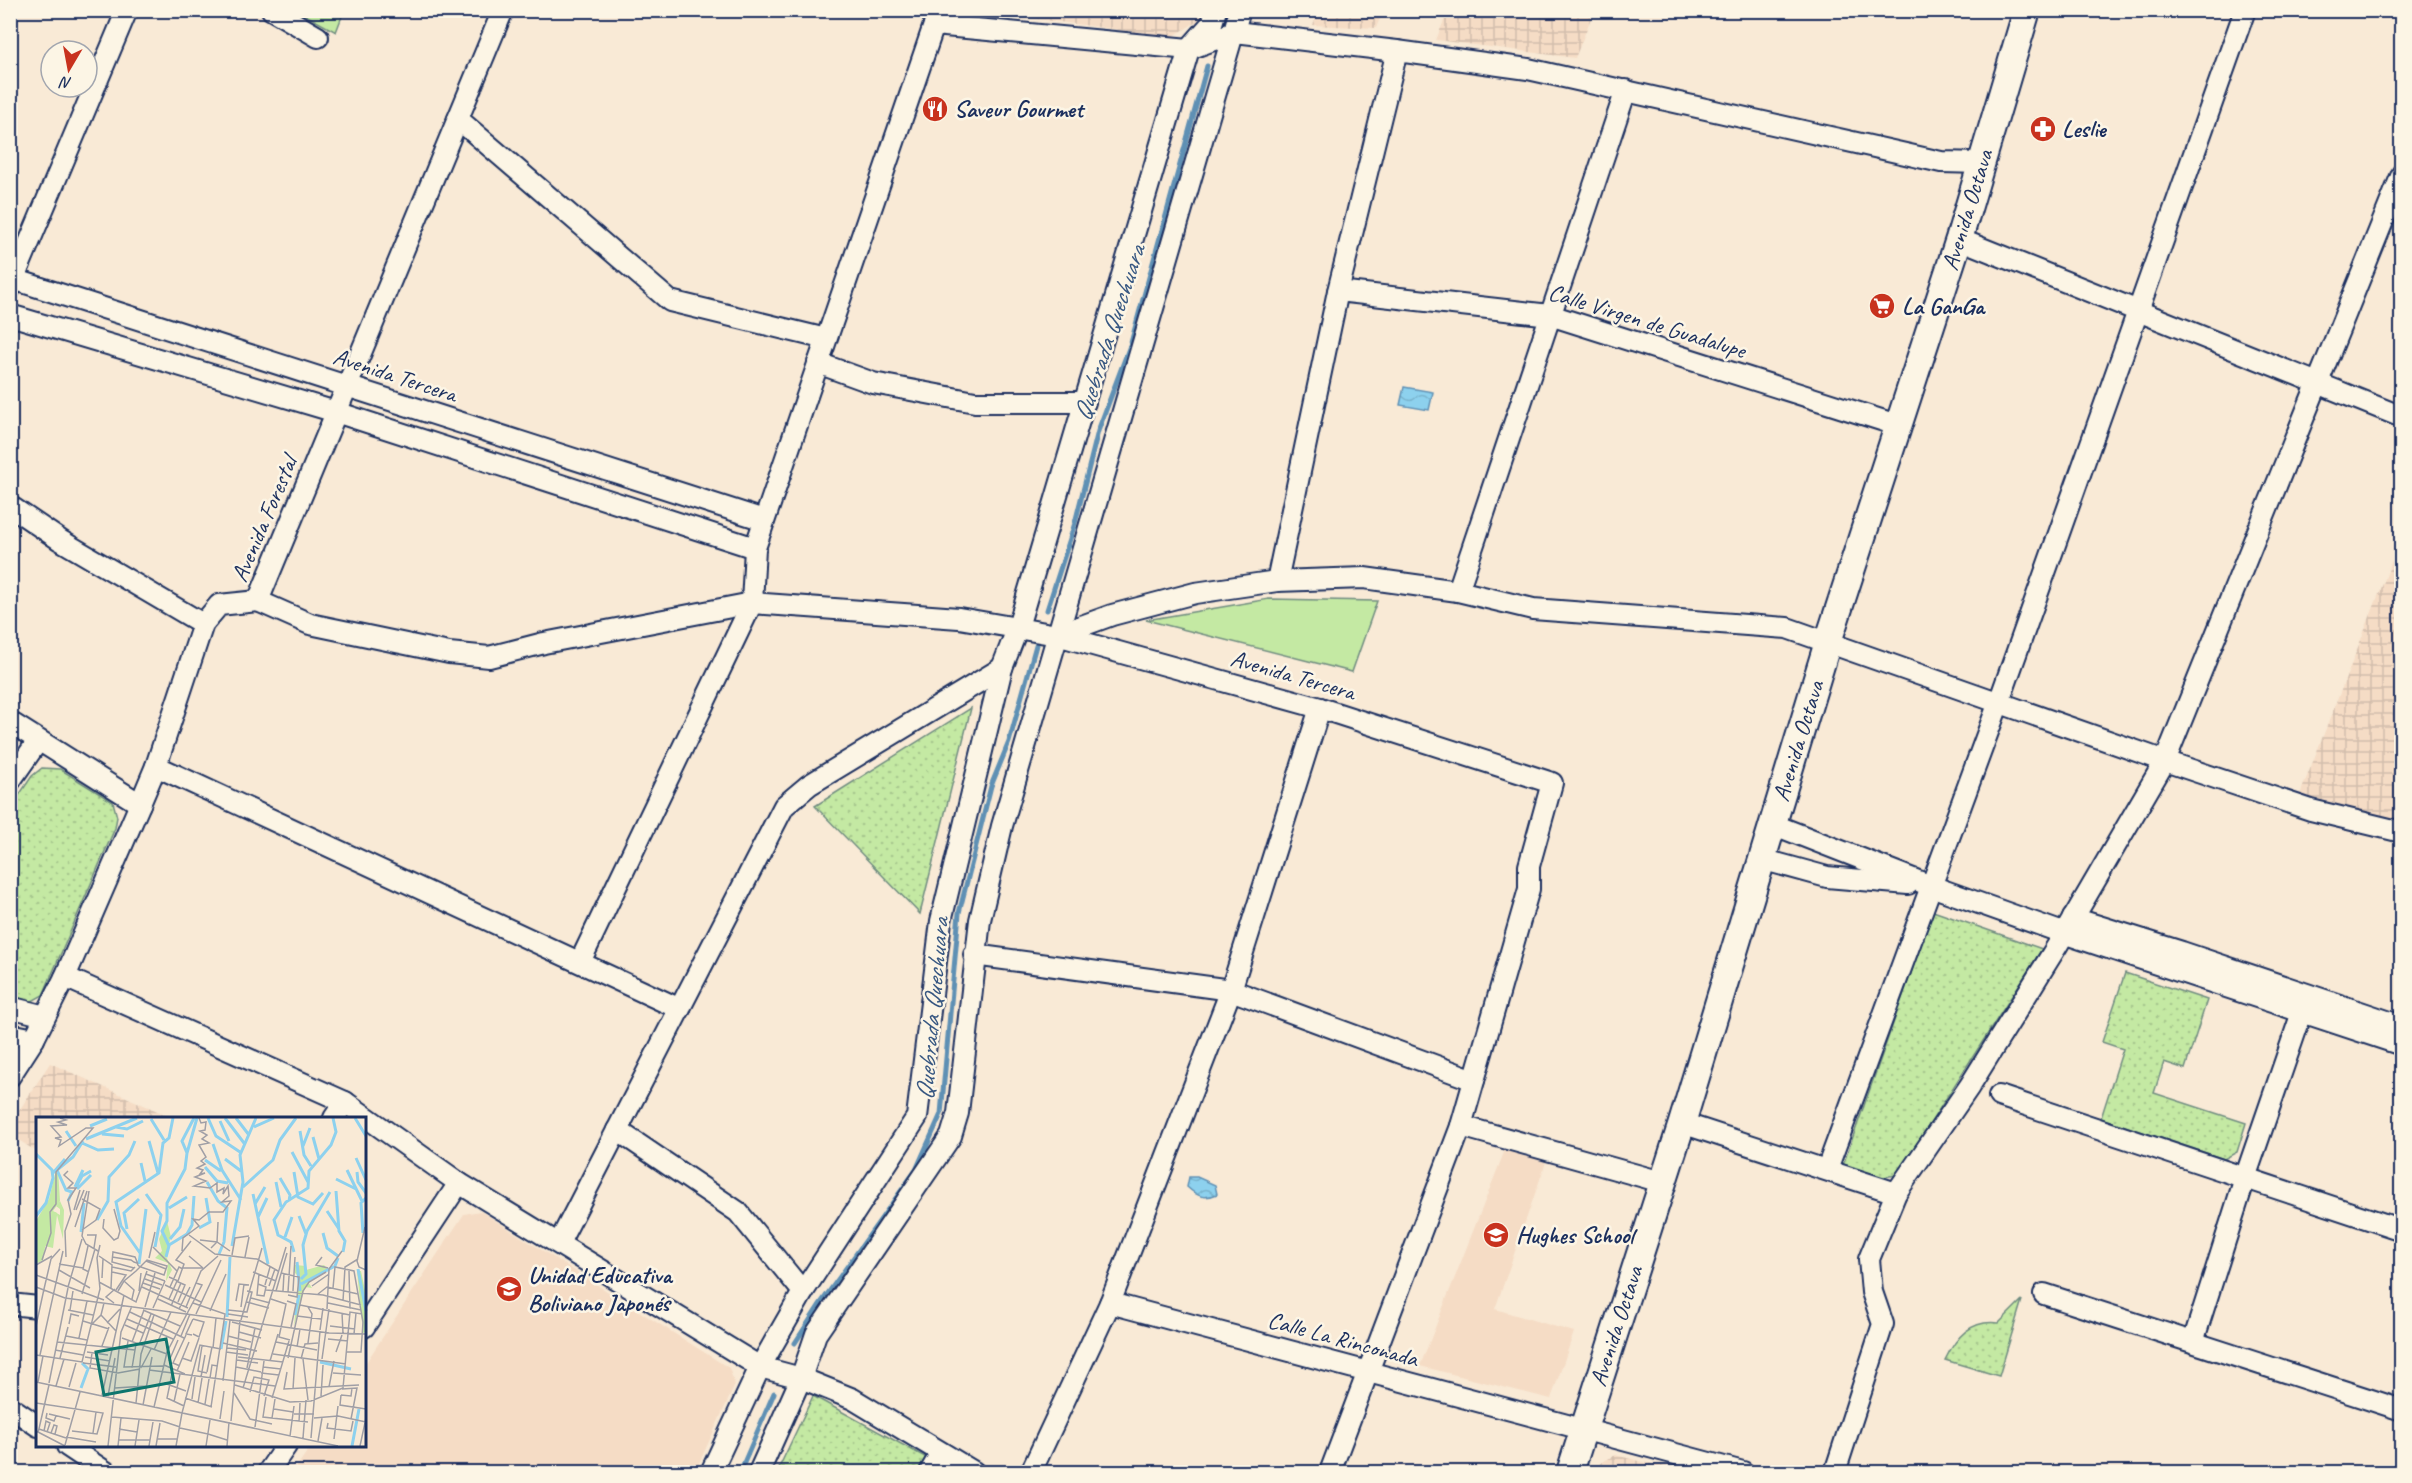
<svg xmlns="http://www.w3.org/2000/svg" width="2412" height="1483" font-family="Caveat,sans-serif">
<defs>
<pattern id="industrial-grid" width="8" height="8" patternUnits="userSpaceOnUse" patternTransform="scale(1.5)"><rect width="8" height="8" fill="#f5dcc5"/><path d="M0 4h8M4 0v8" fill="none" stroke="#d1bdac"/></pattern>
<pattern id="park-dots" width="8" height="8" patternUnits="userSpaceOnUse" patternTransform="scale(1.5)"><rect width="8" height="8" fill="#c4e9a3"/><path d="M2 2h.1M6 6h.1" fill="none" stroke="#a8c88f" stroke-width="1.8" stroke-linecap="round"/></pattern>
<pattern id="water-waves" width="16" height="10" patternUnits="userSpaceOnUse" patternTransform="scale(1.5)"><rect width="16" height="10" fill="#8dd1ee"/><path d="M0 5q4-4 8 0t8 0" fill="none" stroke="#79b4ce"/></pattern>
</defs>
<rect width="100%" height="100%" fill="#f9ead6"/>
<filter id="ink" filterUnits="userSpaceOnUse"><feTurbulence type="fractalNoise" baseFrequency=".0167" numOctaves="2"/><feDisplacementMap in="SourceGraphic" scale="12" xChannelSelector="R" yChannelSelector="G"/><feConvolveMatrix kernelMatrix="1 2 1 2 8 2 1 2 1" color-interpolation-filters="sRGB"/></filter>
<g filter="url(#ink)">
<g fill="#f5dcc5">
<path d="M 1505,1150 L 1546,1162 L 1495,1309 L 1574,1332 L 1551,1399 L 1420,1366 Z"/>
<path d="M 480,1211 L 729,1368 L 735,1385 L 695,1472 L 293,1472 L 311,1446 L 364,1446 L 365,1364 L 464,1214 Z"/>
</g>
<g fill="url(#industrial-grid)">
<path d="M 978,11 L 1205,11 L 1198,21 L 1172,37 Z"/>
<path d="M 1319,11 L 1319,10 L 1383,11 L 1376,28 L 1313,25 Z"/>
<path d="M 1448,11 L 1448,10 L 1594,11 L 1575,58 L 1436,40 Z"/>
<path d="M 2401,538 L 2401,824 L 2299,797 Z"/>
<path d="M 50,1063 L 173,1118 L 38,1118 L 37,1152 L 11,1135 L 11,1123 Z"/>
<path d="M 1615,1455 L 1684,1472 L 1591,1472 L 1592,1468 Z"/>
</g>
<g fill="#c4e9a3" stroke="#708c80" stroke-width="1.5">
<path d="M 298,11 L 344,11 L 336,32 Z"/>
<path d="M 1269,599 L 1377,601 L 1352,672 L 1146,620 Z"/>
</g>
<g fill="url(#park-dots)" stroke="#708c80" stroke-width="1.5">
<path d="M 971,708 L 920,914 L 815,806 Z"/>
<path d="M 42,768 L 60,769 L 113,802 L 117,817 L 115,828 L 43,995 L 27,1004 L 11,1000 L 11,807 L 32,776 Z"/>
<path d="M 1933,911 L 2042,949 L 1897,1175 L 1876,1178 L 1843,1165 Z"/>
<path d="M 2125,973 L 2207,1000 L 2185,1069 L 2164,1062 L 2154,1093 L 2246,1123 L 2237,1152 L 2224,1159 L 2101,1118 L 2123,1049 L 2102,1042 Z"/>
<path d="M 2022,1300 L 1999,1376 L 1945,1360 C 1956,1337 1971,1319 1999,1323 Z"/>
<path d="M 813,1396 L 927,1458 L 919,1472 L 777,1472 Z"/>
</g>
<g fill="url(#water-waves)" stroke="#5f90b4" stroke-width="1.5">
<path d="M 1404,387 L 1433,392 L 1429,410 L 1400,405 Z"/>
<path d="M 1189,1177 L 1197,1177 L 1215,1185 L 1217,1194 C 1204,1200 1197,1196 1187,1187 Z"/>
</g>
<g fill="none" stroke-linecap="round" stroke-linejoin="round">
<g stroke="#5f90b4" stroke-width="5">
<path d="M 1047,610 L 1075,523 L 1098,431 L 1131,343 L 1207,66"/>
<path d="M 795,1343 L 819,1306 L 916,1170 L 941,1114 L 959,913 L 991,786 L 1009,742 L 1036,645"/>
<path d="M 740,1472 L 774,1393"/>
</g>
<g stroke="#1b2f5e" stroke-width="24">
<g id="minor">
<path d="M 272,10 L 318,37"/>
<path d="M 934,25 L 1189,49 L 1235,32 L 1397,51 L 1528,69 L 1941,162 L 1981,163"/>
<path d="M 458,119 L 670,301 L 826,339"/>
<path d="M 1959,239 L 2402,417"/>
<path d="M 10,278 L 764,520"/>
<path d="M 10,288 L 127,10"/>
<path d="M 1338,291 L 1550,315 L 1900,426"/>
<path d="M 10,315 L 336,412 L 755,548"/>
<path d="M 818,363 L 873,383 L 975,402 L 1085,402"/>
<path d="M 10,506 L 60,540 L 203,624"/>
<path d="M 1277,581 L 1338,291 L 1397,51"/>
<path d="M 1458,591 L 1626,90"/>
<path d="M 258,601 L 310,624 L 449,653 L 489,657 L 544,643 L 752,603 L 959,618 L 1057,635 L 1320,708 L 1552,783 L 1529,866 L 1529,889 L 1461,1126 L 1330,1472"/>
<path d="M 258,601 L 503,10"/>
<path d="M 1057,635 L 1112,615 L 1195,593 L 1277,581 L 1364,578 L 1458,591 L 1533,609 L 1787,628 L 2165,761 L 2311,810 L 2402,832"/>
<path d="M 10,722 L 140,804"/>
<path d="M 156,766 L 680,1009"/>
<path d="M 10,781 L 38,741"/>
<path d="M 1772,824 L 1931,886 L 2063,933 L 2402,1045"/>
<path d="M 1761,859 L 1827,877 L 1908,884"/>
<path d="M 2073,918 L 2182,952 L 2402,1026"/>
<path d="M 974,955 L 1231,990 L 1474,1080"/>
<path d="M 580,962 L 752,603 L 755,548 L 934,25 L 936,10"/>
<path d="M 65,977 L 345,1102 L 459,1183 L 760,1367 L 801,1378 L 853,1399 L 974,1472"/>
<path d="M 10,1007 L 45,1016"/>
<path d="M 10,1034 L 34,1039"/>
<path d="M 10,1076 L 34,1039 L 65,977 L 140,804 L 156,766 L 203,624 L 219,605 L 258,601"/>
<path d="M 1999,1096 L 2402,1230"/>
<path d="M 334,1118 L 345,1102"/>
<path d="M 1682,1123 L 1896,1193"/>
<path d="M 1461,1126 L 1662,1182"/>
<path d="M 617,1130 L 738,1212 L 803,1292"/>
<path d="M 1827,1169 L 1999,702 L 2245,10"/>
<path d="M 559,1243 L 784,806 L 809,785 L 1002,668"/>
<path d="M 2044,1294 L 2402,1410"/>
<path d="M 1110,1303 L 1743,1472"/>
<path d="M 10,1304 L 38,1307"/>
<path d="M 364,1327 L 459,1183"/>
<path d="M 2193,1342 L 2245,1178 L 2308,995"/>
<path d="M 10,1407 L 38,1426"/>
<path d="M 67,1446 L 106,1472"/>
<path d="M 268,1472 L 286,1446"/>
<path d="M 711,1472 L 760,1367 L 803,1292 L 917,1117 L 941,921 L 1002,668 L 1018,627 L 1189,49 L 1212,23 L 1216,10"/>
<path d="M 759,1472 L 801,1378 L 816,1334 L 951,1136 L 958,1113 L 980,920 L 1002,826 L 1240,10"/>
<path d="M 930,1472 L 941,1453"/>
<path d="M 1031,1472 L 1110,1303 L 1231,990 L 1320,708"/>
<path d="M 1835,1472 L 1883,1324 L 1872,1292 L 1869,1259 L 1896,1193 L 1969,1087 L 2057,946 L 2165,761 L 2402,174"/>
</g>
</g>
<g stroke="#1b2f5e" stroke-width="30">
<path id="major" d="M 1570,1472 L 1682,1123 L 1828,642 L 1959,239 L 2027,10"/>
</g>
<use href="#minor" stroke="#fcf5e5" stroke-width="20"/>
<use href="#major" stroke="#fcf5e5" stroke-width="26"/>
</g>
</g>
<defs>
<g id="restaurant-disc" transform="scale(1.35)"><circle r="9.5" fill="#c8321e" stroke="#fcf5e5"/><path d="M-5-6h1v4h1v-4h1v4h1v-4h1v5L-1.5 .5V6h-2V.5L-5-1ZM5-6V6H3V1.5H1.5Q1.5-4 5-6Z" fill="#fff"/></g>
<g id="pharmacy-disc" transform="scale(1.35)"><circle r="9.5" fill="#c8321e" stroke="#fcf5e5"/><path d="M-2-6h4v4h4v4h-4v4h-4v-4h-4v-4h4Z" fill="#fff"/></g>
<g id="supermarket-disc" transform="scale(1.35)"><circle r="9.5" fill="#c8321e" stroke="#fcf5e5"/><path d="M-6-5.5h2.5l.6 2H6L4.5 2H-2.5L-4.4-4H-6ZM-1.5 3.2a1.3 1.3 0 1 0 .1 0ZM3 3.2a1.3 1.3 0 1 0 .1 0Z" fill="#fff"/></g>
<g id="school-disc" transform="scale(1.35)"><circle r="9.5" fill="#c8321e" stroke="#fcf5e5"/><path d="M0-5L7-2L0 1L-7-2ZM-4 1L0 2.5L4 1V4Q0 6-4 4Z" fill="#fff"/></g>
</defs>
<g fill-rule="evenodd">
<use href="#restaurant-disc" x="935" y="109"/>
<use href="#pharmacy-disc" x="2043" y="129"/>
<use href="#supermarket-disc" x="1882" y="306"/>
<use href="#school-disc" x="1496" y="1235"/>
<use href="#school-disc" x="509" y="1289"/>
</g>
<g text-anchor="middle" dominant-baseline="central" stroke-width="5" stroke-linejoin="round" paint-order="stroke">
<g font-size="24" font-weight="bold" fill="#1b2f5e" stroke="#fcf5e5" text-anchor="start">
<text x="954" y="109">Saveur Gourmet</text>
<text x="2062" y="129">Leslie</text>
<text x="1902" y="306">La GanGa</text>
<text x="1516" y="1235">Hughes School</text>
<text x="528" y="1275">Unidad Educativa<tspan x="528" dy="28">Boliviano Japonés</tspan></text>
</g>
<g font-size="24" fill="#1b2f5e" stroke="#fcf5e5">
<text transform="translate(1967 210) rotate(-73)">Avenida Octava</text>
<text transform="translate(1647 321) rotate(17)">Calle Virgen de Guadalupe</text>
<text transform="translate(395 375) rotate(18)">Avenida Tercera</text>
<text transform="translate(264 519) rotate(-67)">Avenida Forestal</text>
<text transform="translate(1293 675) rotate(16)">Avenida Tercera</text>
<text transform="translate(1798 741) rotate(-73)">Avenida Octava</text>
<text transform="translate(1616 1326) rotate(-72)">Avenida Octava</text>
<text transform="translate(1343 1339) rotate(15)">Calle La Rinconada</text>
</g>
<g font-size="26" font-style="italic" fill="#385882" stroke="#fcf5e5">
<text transform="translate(1109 333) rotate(-72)">Quebrada Quechuara</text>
<text transform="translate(932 1009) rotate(-85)">Quebrada Quechuara</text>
</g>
</g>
<g transform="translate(36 1117)">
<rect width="330" height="330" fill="#f9ead6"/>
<path d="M 25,48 L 22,53 L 24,84 L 17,94 L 21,96 L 16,118 L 9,129 L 7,143 L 0,147 L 0,104 L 13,82 L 21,49 ZM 131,104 L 135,120 L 130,139 L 136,153 L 130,164 L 132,146 L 119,141 L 126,134 L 123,122 ZM 259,148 L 270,149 L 270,153 L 288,148 L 292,153 L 272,165 L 276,171 L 269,170 L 258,209 L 263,160 L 259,156 ZM 321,154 L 325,154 L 330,178 L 330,215 L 327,216 Z" fill="#c4e9a3"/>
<path d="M 24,84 L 28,93 L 27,122 L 21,98 L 17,131 L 9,129 L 7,143 L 0,142 L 0,127 L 6,122 L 8,128 L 11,126 L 19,95 L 24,98 L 24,92 L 20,89 Z" fill="#c4e9a3"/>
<path fill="none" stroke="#8dd1ee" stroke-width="3" d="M 172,1 L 180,19 L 204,35M 189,1 L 208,26M 200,1 L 213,18M 319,1 L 330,19M 115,2 L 128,23M 184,4 L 193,24M 54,9 L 71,2M 80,10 L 91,12 L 107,4M 218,10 L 238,1M 30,14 L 40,29M 264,14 L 268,38 L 275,49M 66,17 L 88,19M 277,20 L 283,42M 50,22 L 101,1M 113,24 L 122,56M 46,26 L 62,33 L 78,32M 177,27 L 186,53 L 205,83M 267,29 L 274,11M 256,35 L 272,65M 151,36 L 161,1M 0,37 L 16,53 L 17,61 L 10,86 L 0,99M 320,41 L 330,63M 189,42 L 205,54M 169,43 L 185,54M 105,46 L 109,64M 169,50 L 181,64 L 192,66M 311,53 L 326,84M 258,55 L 262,80 L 277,87 L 287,76M 321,55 L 322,65 L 330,76M 17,56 L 29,42M 244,61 L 254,78 L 253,84M 300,62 L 320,72M 171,65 L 182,84 L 191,91 L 188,125 L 183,137M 240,65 L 245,90M 39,70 L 47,53M 40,70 L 46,59 L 55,54M 207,70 L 237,43 L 244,23 L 260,1M 41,72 L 55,58M 300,74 L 303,114 L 309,124 L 307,135M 110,77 L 125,98 L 119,130M 217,77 L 232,147M 32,84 L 36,75 L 30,73 L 21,53 L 37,40 L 47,24M 219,87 L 229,70M 133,91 L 151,80M 291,94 L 303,112M 263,99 L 270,117M 222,100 L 231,81M 61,103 L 72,84 L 73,60 L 93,38 L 99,24M 163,111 L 174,105 L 170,81M 91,112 L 88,96 L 103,82M 45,115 L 48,86M 287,116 L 291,131 L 302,139M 327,116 L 325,86 L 330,81M 249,120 L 256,100M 134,122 L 144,110 L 148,92M 133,128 L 151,117 L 156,108 L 158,79M 196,129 L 207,65 L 204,38 L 220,1M 258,135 L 255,125 L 242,118 L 238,103 L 250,85 L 272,71 L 273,54 L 295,28 L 300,15 L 297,1M 104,136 L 85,109 L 80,85 L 123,56 L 127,26 L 133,21 L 137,1M 130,140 L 133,129 L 126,114 L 131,104 L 131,86 L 149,52 L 151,36 L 146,24 L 158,1M 261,145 L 264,174M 103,147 L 110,92M 322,152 L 330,194M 265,162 L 270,157 L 267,128 L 271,114 L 294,75M 265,167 L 299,149 L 302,141M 259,198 L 263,178M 191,200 L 194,140M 185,232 L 190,204M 284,245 L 315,252M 45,271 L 52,252 L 46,246M 316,329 L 323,292"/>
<path fill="none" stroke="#a09fa6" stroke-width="1.5" d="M 53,74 L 46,119 L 50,127 L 62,134M 38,93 L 44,73M 40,93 L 48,73M 68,102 L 67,111 L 78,123 L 82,121 L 84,114 L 78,92M 39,110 L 51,74M 329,110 L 321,144 L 323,150 L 330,153M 46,113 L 60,103 L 64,92 L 46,82M 51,118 L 60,118 L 58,131M 153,118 L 179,137 L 221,142 L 242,154M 164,123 L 181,125 L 194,134M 52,129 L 47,152 L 53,155M 117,130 L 141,154M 175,131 L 181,125 L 182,105M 146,134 L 147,121 L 163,109 L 157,102 L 163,103 L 173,95 L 187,95 L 195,84 L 186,85 L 193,79 L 192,69 L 187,77 L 188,71 L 181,75 L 181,66 L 174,71 L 158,69 L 170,64 L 159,60 L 169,56 L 164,57 L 167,53 L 161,51 L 169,47 L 165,44 L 170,40 L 163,28 L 173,26 L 166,22 L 171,18 L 164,14 L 169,13 L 170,5 L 165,6 L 163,1M 196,138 L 199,121 L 213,119M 63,139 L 76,148 L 75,171M 153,139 L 167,151M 30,140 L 29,114 L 35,97 L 32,83 L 40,71 L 32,71 L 37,66 L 28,58 L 32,54M 76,140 L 95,143 L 98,145 L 101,146 L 102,148 L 104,150 L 105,150 L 128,158 L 131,149 L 111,143 L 100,154 L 88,164 L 82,174M 209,140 L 213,120M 286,140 L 280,148 L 292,151M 113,141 L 119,115M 6,143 L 15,116 L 14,95 L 20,87 L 20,55 L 57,11 L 50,11 L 23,29 L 25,23 L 19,21 L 25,20 L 15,9 L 31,8 L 22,5 L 30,3 L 24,1M 110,144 L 130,152M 23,147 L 47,151M 0,148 L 16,139M 76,150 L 95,154 L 99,150M 98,151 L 76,145 L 77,135 L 99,140 L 102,147M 147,151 L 167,151M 23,153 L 54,171M 313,154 L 314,192M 76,155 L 90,158 L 80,173M 217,155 L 240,164M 245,156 L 263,160 L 261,180 L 252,178M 110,157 L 129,164M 0,158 L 68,183M 133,160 L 142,164 L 148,147 L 140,143 L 155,124M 66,161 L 67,142M 109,162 L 126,168M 88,164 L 98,173 L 96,182M 140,164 L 149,168 L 142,185M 63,165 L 100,185 L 111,154M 107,166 L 124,172M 222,167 L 230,170 L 228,179 L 221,178 L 223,157M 129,168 L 165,185M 229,168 L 234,150M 233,169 L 239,152M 276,169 L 293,157M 0,170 L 29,181 L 293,216 L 330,217M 32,170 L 46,122M 106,170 L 152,191M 134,170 L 143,150 L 147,152M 297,171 L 299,150 L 318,154 L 327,205 L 325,235 L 311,235M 8,172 L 15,142 L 24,132M 230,173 L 287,178 L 325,188M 103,174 L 105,156M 240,174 L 251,136M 247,174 L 248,156M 257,174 L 259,140M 252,175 L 255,129M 46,177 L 59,132M 282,177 L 291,170 L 322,177M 215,181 L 234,186M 122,182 L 150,195M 133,182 L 141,164M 235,182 L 250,187 L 243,220 L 254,223M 200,184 L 203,167 L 213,168M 251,184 L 260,187 L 255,210M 307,184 L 309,150 L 322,142M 211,185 L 233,191M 78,186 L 70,180 L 79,172M 157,186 L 189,197 L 175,290M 292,186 L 325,193M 264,188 L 314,198M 135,189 L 145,166M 109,190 L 119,156M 150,190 L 165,154 L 182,139M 205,190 L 208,167M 272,190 L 276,197 L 272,226M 117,191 L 129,164M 143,192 L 154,170M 291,192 L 293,152 L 306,134M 32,193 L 57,198M 34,193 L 37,174M 107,193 L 144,209M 192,193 L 211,195 L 216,175 L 211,174M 174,194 L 190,157M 94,195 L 148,221M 306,196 L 307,216M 160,197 L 185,143M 192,197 L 212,200M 65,198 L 80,214M 261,199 L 285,202M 91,202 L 137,222M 157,202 L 168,205 L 163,220 L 157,217M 205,203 L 226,131M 47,204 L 73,212M 196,205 L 226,213M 71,206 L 84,192M 33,207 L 35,197 L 43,199M 56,207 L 65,198 L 68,186M 89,208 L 107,216M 0,209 L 8,172M 294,209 L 319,212M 284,213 L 287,191M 203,215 L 225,221M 318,217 L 320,196M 156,218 L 150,217 L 157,202M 30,219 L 51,223M 145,219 L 154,197M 192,219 L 215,225M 43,221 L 51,184M 86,221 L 131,237M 292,222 L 312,224M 92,224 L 88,250 L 127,249M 21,225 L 99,233M 96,225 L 108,193M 240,225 L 281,233M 187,226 L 221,234M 103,228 L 115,197M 66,229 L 73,210M 166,229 L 162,254 L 171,256M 261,230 L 264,212M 177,231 L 180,201M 191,231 L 210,233M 19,233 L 47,238M 118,233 L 135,195M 51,235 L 72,238M 190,235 L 212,238M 300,235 L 306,218M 56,236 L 54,251 L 82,256 L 104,252M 237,237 L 310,247M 0,238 L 46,245 L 64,172 L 61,141 L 64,128M 4,238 L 27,134M 49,240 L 74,244M 202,240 L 247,245M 24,241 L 32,210M 146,241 L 155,244 L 163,221M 252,241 L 267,174 L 273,165 L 290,155M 265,242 L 269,227 L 282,226M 267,242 L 272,283M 286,242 L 293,192M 201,243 L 222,246M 133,244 L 142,223M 234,244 L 242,217M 128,248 L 149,257M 73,249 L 47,246 L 80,250M 144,249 L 137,246 L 150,218M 200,250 L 225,255M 227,250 L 245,252M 96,251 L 100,227M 105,251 L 115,232M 211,251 L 219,211M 113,253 L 239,269M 141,254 L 153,225M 171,255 L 176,230M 251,255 L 248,272 L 323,268M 225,256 L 243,258M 297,256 L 325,258M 136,257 L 131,281 L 148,289M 165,260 L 169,238M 174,261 L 176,248 L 182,249M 187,264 L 194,203M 0,265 L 302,329M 2,265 L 7,239M 13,266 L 32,171M 128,266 L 150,274M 199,268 L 254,285 L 275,284 L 307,271 L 314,195 L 326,197M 20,269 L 28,242M 33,270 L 40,246M 293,270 L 298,244M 79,271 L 110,269M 207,271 L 250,130M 257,272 L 259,241M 306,272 L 321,271 L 315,302M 214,275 L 218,260 L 233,263 L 228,279M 198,276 L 214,302 L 236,307M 66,278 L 88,178M 305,278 L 304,288 L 330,292M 305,278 L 315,279 L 316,271M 72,279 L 79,241M 285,279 L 287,248M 230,280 L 227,300 L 272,305M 149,281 L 176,290M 236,281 L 253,224M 156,282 L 159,260M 138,285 L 144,257M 0,286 L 67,296 L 61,317 L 36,314M 100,286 L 105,237 L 118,198M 162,286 L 166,261M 169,287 L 173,262M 107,288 L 116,240M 118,290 L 131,235 L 166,168 L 160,166M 238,292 L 257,295M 11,296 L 10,301 L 18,304 L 20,299M 146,296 L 164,228 L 185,232M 13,297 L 34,302M 258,297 L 278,297M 76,300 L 126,304 L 144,310M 236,301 L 239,282M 278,301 L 302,299 L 330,305M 184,302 L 188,274M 195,304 L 204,203M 263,305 L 264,286M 292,306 L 291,311 L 315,314 L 317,304M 219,310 L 228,244M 144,311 L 172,317M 3,312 L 30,321M 83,312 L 101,315M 0,314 L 29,329M 8,314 L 10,304 L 14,306 L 11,315M 2,316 L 13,268M 15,316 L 18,308 L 21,309 L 19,317M 57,316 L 60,295M 172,317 L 191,323M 254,319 L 258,289M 30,320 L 60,325M 267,321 L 270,283M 275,321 L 284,214M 121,322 L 142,322M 298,322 L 302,289M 82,323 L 114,323M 282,324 L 286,301M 29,328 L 44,275M 72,329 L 85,215 L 96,189M 82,329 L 85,301M 99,329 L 103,303M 113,329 L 117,305M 120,329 L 124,306M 140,329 L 146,296M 170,329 L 174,303M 191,329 L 193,305M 324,329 L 330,301"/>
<path fill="#0f766e" fill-opacity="0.15" stroke="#0f766e" stroke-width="3" d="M 130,222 L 138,265 L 68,278 L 60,235 Z"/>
<rect width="330" height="330" fill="none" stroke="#1b2f5e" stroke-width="3"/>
</g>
<rect width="2412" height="1483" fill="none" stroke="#fcf5e5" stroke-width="36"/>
<rect x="18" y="18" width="2376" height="1447" fill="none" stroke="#1b2f5e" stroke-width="2" filter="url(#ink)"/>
<g transform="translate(69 69) rotate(190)"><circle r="28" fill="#fcf5e5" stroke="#a2a6af" stroke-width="1.5"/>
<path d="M0-4.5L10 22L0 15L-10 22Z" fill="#c8321e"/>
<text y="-9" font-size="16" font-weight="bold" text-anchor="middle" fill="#1b2f5e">N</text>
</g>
</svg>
